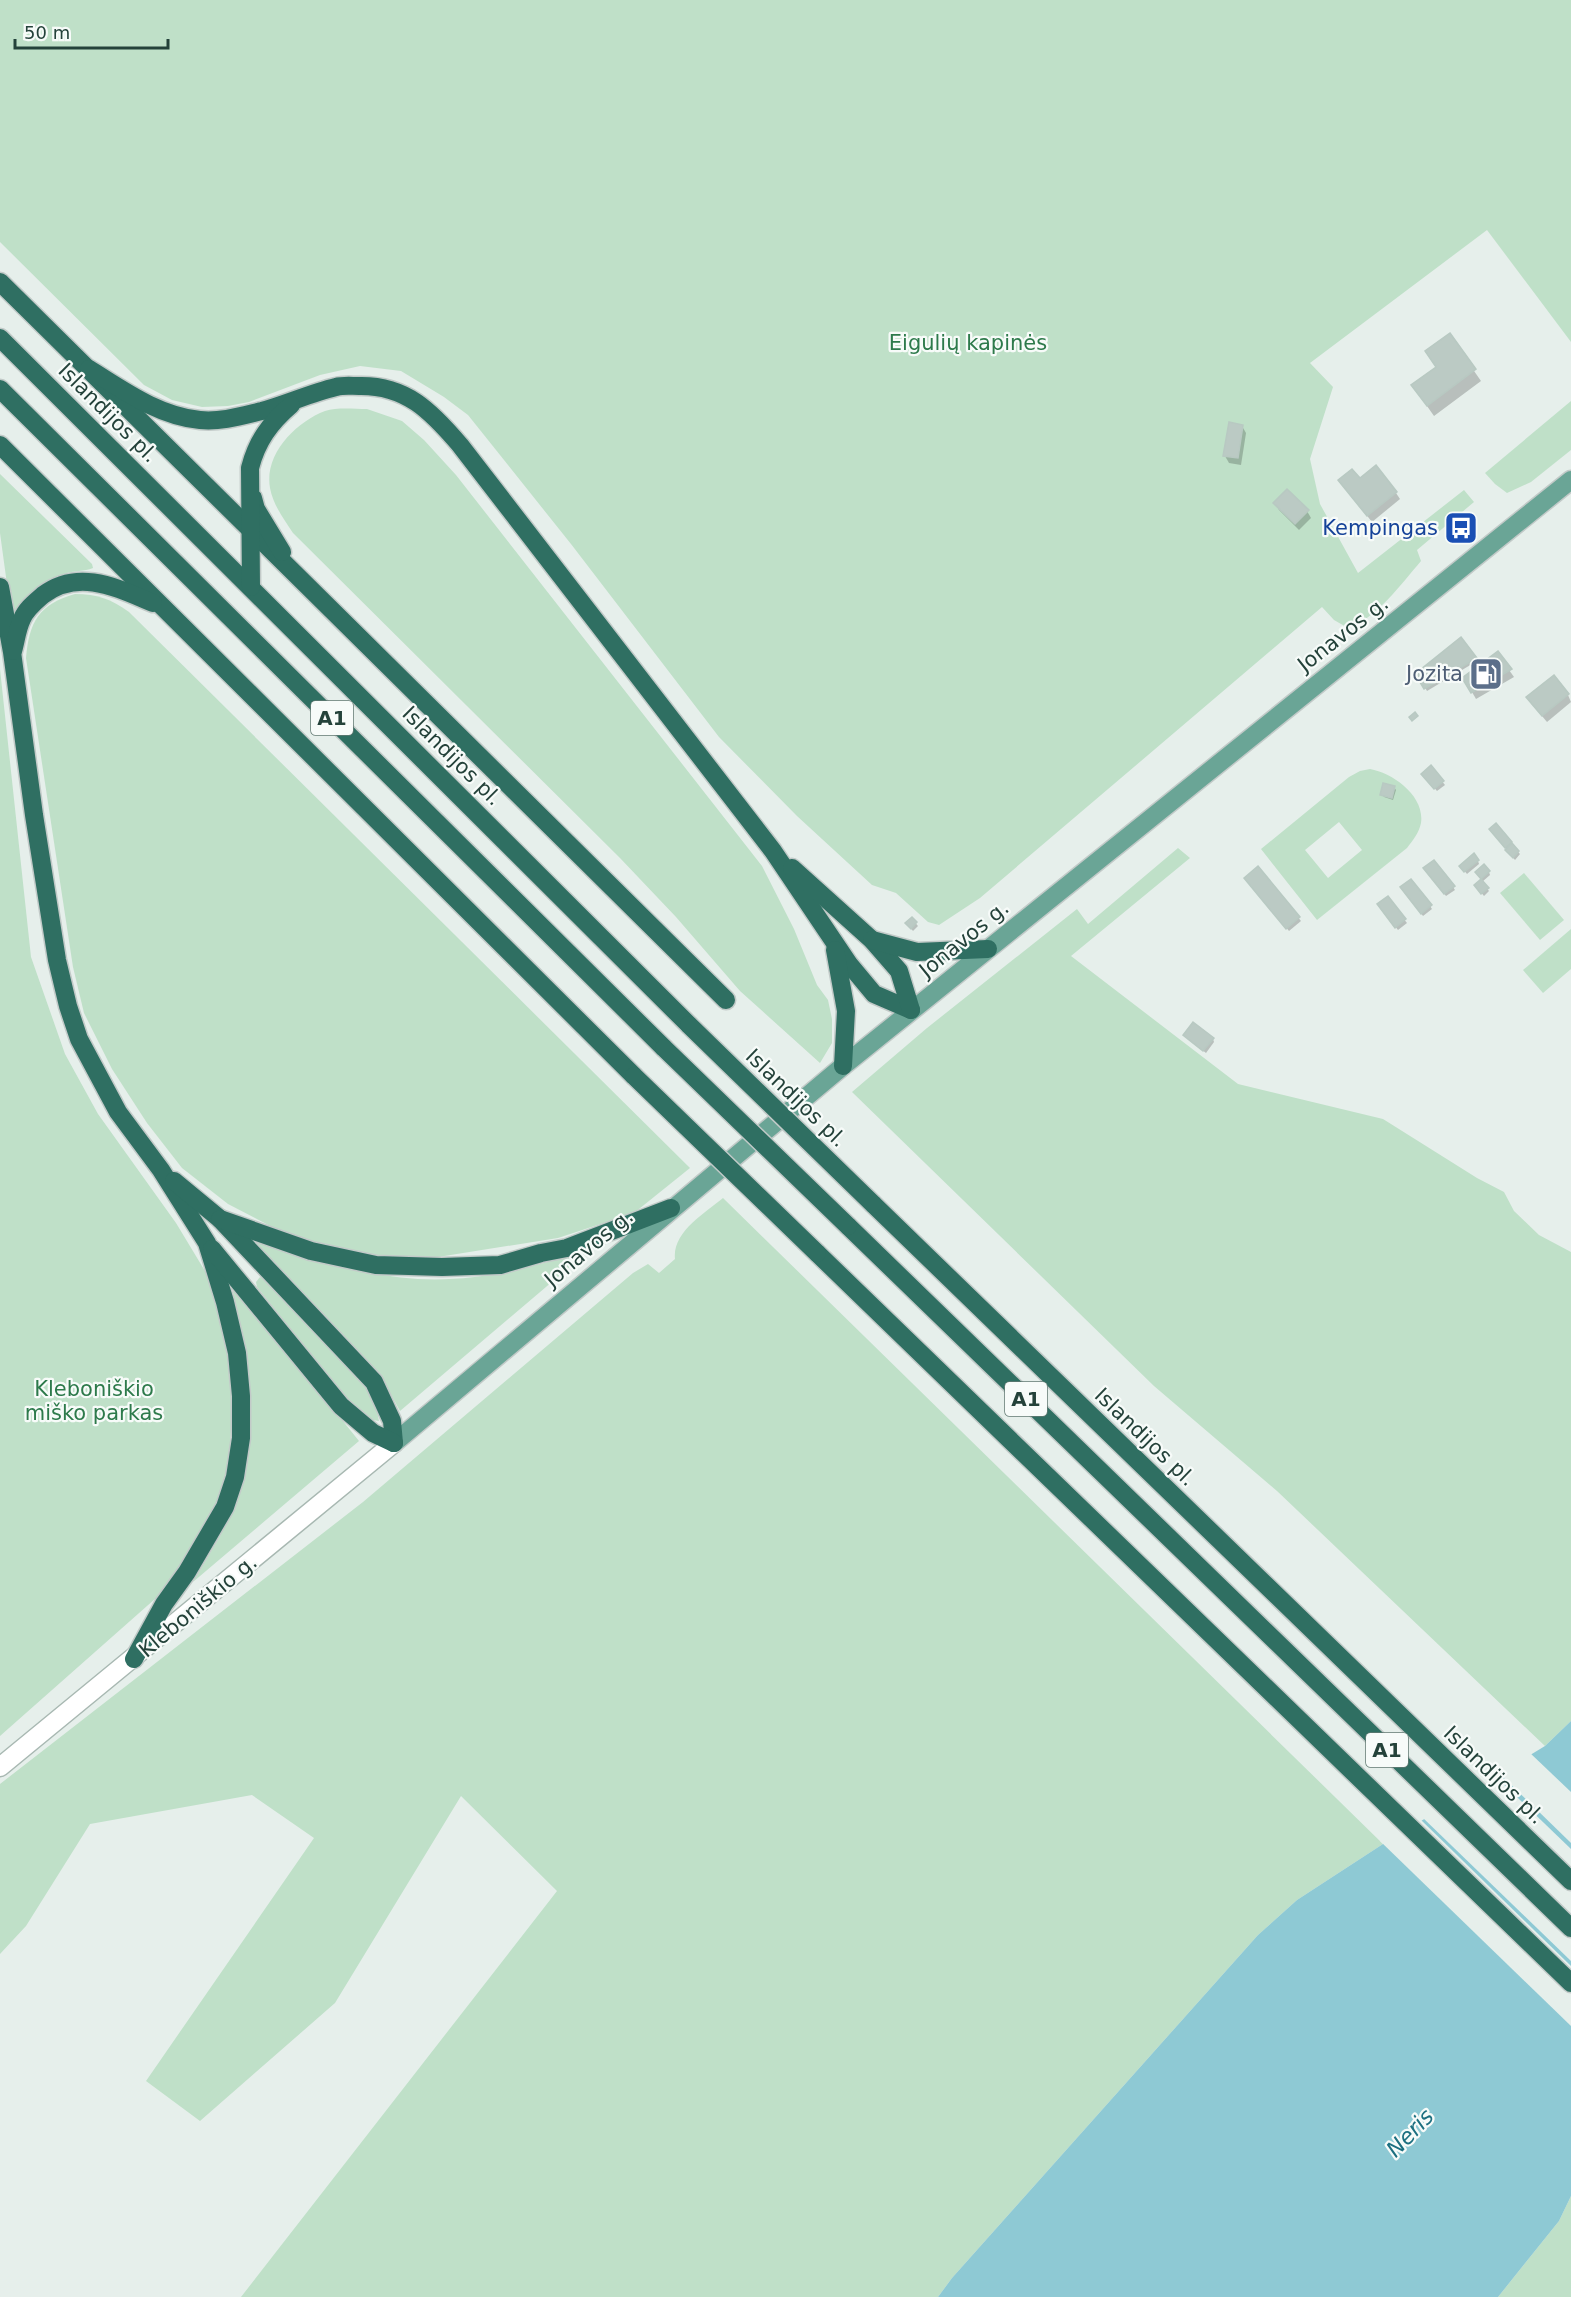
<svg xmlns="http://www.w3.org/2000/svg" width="1571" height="2297" font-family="'DejaVu Sans',sans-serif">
<rect width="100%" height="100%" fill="#e6efeb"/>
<g fill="#bfe0c8" fill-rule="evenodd">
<path d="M 0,0 L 1571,0 L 1571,342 L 1487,230 L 1310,363 L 1333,387 L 1310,459 L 1320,504 L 1358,573 L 1464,490 L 1474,502 L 1417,550 L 1421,561 C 1403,582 1375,620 1348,628 L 1334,620 L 1322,607 L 980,898 L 939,925 L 928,922 L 896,893 L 872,885 L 797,816 L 719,737 L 571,544 L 468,415 L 444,397 L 401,371 L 360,366 L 320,375 L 249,402 L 228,406 L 202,407 L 172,400 L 144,385 L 0,242 Z"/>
<path d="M 1571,401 L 1571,450 L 1531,482 L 1507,493 L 1495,484 L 1485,473 Z"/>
<path d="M 367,409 L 402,421 L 424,440 L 456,475 L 762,866 L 794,929 L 817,985 L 828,1000 L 832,1019 L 832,1043 L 820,1063 L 740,991 L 676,917 L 620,858 L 293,533 C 284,519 273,505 270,488 C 264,454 296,422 325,411 C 337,407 354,409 367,409 Z"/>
<path d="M 0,474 L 92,564 L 93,568 C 84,572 74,570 64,574 C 45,580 30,594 17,609 L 13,609 L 9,599 L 0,533 Z"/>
<path d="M 75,594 C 97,594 111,599 129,612 L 690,1168 L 634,1213 L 558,1238 L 438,1257 L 379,1257 L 313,1243 L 274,1228 L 228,1204 L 182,1168 L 147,1123 L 112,1069 L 84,1013 L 73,967 L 26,658 C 29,622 39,604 75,594 Z"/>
<path d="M 0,669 L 31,957 L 65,1054 L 98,1114 L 176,1223 L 208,1276 L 226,1334 L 234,1390 L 228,1471 L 212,1514 L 173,1583 L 0,1736 Z"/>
<path d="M 1370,769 C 1393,773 1425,796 1421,823 C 1419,833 1413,840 1407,848 L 1317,920 L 1261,849 L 1349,777 L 1360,771 ZM 1339,822 L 1362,850 L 1328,878 L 1305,850 Z"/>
<path d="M 1178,848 L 1190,858 L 1071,956 L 1238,1084 L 1383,1119 L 1477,1178 L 1504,1192 L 1514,1211 L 1539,1235 L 1571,1252 L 1571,1721 L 1545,1746 L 1277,1491 L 1154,1386 L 852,1092 L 927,1028 L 1077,909 L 1088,924 Z"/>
<path d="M 1524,873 L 1564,920 L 1540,940 L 1500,893 Z"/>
<path d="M 1571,929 L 1571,969 L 1543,993 L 1523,970 Z"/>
<path d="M 723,1198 L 1383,1844 L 1297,1900 L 1258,1935 L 952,2278 L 938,2297 L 241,2297 L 557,1891 L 461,1796 L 335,2003 L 200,2121 L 146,2081 L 314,1838 L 252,1795 L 90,1824 L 26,1926 L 0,1954 L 0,1784 L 363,1502 L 633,1273 L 648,1264 L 659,1273 L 675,1259 C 672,1232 705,1213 723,1198 Z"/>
<path d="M 250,1241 C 289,1248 327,1262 365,1271 C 443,1290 506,1274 581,1253 L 586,1253 L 400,1411 L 389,1391 L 367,1363 Z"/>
<path d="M 260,1277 L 267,1281 L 374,1397 L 379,1421 L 367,1419 L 352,1406 L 257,1287 L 256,1282 Z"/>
<path d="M 234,1289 L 237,1290 L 359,1441 L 193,1582 L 220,1536 L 243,1482 L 250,1425 L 247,1356 L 233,1293 Z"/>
<path d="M 1571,2196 L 1571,2297 L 1498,2297 L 1559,2221 Z"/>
</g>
<path fill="#8ec9d4" d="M 1571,1721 L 1571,2196 L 1559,2221 L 1498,2297 L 938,2297 L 952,2278 L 1258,1935 L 1297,1900 L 1383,1844 L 1545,1746 Z"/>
<g fill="#e6efeb">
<path d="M 1529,1752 L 1571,1792 L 1571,1843 L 1497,1771 Z"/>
<path d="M 1493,1774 L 1571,1849 L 1571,1961 L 1422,1817 Z"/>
<path d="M 1419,1818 L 1571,1966 L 1571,2026 L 1380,1841 Z"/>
</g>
<g fill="#0003">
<path d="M 1449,335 L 1481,381 L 1434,416 L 1413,386 L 1437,368 L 1427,352 Z"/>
<path d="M 1242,426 L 1246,433 L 1241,465 L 1229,463 L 1225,456 Z"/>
<path d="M 1340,481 L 1360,481 L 1396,493 L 1400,499 L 1372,522 Z"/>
<path d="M 1275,503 L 1307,511 L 1311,518 L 1299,530 L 1279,510 Z"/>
<path d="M 1497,653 L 1514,677 L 1476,699 L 1464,678 Z"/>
<path d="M 1476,658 L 1477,661 L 1427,691 L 1417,674 Z"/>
<path d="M 1568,695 L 1571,702 L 1547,722 L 1532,704 Z"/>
<path d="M 1431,768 L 1445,785 L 1437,791 L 1425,777 Z"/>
<path d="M 1394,787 L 1396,790 L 1393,800 L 1384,797 L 1382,794 Z"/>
<path d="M 1492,832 L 1511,843 L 1518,852 L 1520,854 L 1515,860 Z"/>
<path d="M 1478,861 L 1479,864 L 1467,874 L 1463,869 Z"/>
<path d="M 1258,868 L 1301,921 L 1289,931 L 1248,881 Z"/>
<path d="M 1427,871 L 1453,887 L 1455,890 L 1446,896 Z"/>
<path d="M 1489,872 L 1490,875 L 1482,882 L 1489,891 L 1484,896 L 1475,885 L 1482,880 L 1478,875 Z"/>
<path d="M 1403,890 L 1430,906 L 1432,909 L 1423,916 Z"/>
<path d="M 1387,898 L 1407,923 L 1398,930 L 1380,907 Z"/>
<path d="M 912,919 L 918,926 L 913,931 L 909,926 Z"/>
<path d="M 1184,1035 L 1213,1039 L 1214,1042 L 1206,1053 Z"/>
</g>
<g fill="#bbcac4" stroke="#b8c9c2" stroke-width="1.5">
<path d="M 1450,333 L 1476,369 L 1427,406 L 1411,385 L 1436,367 L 1425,351 Z"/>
<path d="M 1229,422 L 1243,425 L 1238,458 L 1223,456 Z"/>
<path d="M 1376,465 L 1397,492 L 1367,516 L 1338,480 L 1352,469 L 1360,478 Z"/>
<path d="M 1287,489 L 1309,510 L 1295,524 L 1273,503 Z"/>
<path d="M 1461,637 L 1477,658 L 1424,689 L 1415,674 Z"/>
<path d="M 1498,651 L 1512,669 L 1471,693 L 1462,678 Z"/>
<path d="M 1554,675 L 1569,694 L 1542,716 L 1526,697 Z"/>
<path d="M 1415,712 L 1418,716 L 1412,721 L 1409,717 Z"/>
<path d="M 1431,765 L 1444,781 L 1434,789 L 1421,774 Z"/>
<path d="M 1383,783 L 1395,786 L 1392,798 L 1380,795 Z"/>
<path d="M 1496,823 L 1512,842 L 1505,848 L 1489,829 Z"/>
<path d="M 1512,843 L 1519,851 L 1513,858 L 1505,850 Z"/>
<path d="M 1474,853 L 1479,860 L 1464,872 L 1459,866 Z"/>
<path d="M 1434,860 L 1455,886 L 1444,894 L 1423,868 Z"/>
<path d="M 1484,864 L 1490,871 L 1481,879 L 1475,872 Z"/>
<path d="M 1258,866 L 1300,917 L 1286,929 L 1244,878 Z"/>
<path d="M 1411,879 L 1432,905 L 1421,914 L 1400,887 Z"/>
<path d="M 1481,879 L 1489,888 L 1481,894 L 1474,885 Z"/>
<path d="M 1388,896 L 1406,919 L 1395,928 L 1377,904 Z"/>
<path d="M 912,917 L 917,922 L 911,929 L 905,923 Z"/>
<path d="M 1193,1022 L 1214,1038 L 1203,1051 L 1183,1035 Z"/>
</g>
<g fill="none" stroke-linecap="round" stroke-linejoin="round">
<g stroke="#a8b8b2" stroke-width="21">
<path id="minor" d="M 0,1767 L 394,1443"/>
</g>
<g stroke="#c2cac8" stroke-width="21">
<path id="major" d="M 394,1443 L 843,1066 L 1571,480"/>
</g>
<g stroke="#c2cac8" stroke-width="21">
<g id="highway">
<path d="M 0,282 L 726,1000"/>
<path d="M 0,338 L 689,1025"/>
<path d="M 89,369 C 123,390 158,416 200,420 C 221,422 241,416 262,411 C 287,404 311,393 336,387 C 343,385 351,386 359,386 C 406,385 431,411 460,445 L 773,851 L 849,964 L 874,994 L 911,1010"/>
<path d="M 0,389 L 664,1048"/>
<path d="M 0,445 L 634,1076"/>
<path d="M 253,498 L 256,509 L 282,552"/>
<path d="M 0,587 L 12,652 L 34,815 L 57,960 L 68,1006 L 79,1039 L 118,1112 L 161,1170 L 207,1243 L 225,1302 L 237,1353 L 241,1396 L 241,1438 L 235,1477 L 225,1507 L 187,1572 L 164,1604 L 134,1659"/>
<path d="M 251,587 L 250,468 C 257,441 270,423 291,405"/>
<path d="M 13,651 C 16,641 17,629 22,619 C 26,609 35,602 43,595 C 79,568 117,588 153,603"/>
<path d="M 792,868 L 872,940 L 899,971 L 911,1010"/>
<path d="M 872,940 L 917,952 L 988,949"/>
<path d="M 835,950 L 846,1011 L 843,1066"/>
<path d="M 174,1181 L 220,1219 L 374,1382 L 392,1421 L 394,1443"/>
<path d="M 873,1204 L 1571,1881"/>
<path d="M 220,1219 L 311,1251 L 376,1265 L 442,1267 L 500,1265 L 541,1253 L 567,1248 L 671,1208"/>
<path d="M 848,1226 L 1571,1928"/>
<path d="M 212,1249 L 341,1406 L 373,1433 L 394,1443"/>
<path d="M 817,1253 L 1571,1983"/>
</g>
</g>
<use href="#minor" stroke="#fff" stroke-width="18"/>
<use href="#major" stroke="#6aa596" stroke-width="18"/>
<use href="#highway" stroke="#2f6f62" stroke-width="18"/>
<g stroke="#c2cac8" stroke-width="21" stroke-linecap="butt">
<g id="highway-bridge">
<path d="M 689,1025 L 873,1204"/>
<path d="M 664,1048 L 848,1226"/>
<path d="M 634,1076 L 817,1253"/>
</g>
</g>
<use href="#highway-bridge" stroke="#2f6f62" stroke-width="18"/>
</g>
<defs>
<g id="bus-square" transform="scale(1.725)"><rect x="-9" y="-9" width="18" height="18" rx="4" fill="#1a4fb4" stroke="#f7fbf9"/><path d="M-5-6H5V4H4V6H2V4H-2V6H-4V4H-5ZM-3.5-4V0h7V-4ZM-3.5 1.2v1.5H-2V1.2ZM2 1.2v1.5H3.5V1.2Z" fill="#fff"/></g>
<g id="fuel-square" transform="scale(1.725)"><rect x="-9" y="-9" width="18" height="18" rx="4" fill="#5c6f8a" stroke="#f7fbf9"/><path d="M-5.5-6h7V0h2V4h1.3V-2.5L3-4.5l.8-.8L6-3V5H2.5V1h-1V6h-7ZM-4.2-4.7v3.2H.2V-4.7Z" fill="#fff"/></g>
</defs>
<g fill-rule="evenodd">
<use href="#bus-square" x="1461" y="528"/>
<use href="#fuel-square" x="1486" y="674"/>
</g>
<g text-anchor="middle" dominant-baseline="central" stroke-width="4.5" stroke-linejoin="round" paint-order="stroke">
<g fill="#f7fbf9" stroke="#637a73" stroke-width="1.5">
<rect x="311" y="701" width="42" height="34" rx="4.5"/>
<rect x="1005" y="1382" width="42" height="34" rx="4.5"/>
<rect x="1366" y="1733" width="42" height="34" rx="4.5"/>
</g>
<g font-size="20" font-weight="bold" fill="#24423a">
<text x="332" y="718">A1</text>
<text x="1026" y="1399">A1</text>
<text x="1387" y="1750">A1</text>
</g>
<g font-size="21" fill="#2d7a4b" stroke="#f7fbf9">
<text x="968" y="343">Eigulių kapinės</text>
<text x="94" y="1389">Kleboniškio<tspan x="94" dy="24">miško parkas</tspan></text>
</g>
<g font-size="21" fill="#24423a" stroke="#f7fbf9">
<text transform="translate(108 413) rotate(45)">Islandijos pl.</text>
<text transform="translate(1343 634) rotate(-38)">Jonavos g.</text>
<text transform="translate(452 756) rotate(45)">Islandijos pl.</text>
<text transform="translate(964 939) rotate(-39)">Jonavos g.</text>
<text transform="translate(796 1098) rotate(44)">Islandijos pl.</text>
<text transform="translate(589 1248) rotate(-40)">Jonavos g.</text>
<text transform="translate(1145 1437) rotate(44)">Islandijos pl.</text>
<text transform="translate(198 1606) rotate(-40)">Kleboniškio g.</text>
<text transform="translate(1494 1775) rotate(44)">Islandijos pl.</text>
</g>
<g font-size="21" fill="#164399" stroke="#f7fbf9" text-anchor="end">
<text x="1438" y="528">Kempingas</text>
</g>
<g font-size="21" fill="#4e5e75" stroke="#f7fbf9" text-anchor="end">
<text x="1463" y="674">Jozita</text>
</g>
<g font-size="22" font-style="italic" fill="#1c6f80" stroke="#f7fbf9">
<text transform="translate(1410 2133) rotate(-46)">Neris</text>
</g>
</g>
<path d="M15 39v9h153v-9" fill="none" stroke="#24423a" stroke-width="3"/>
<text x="24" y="39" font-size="18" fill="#24423a" stroke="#f7fbf9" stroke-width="4.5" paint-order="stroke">50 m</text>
</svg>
